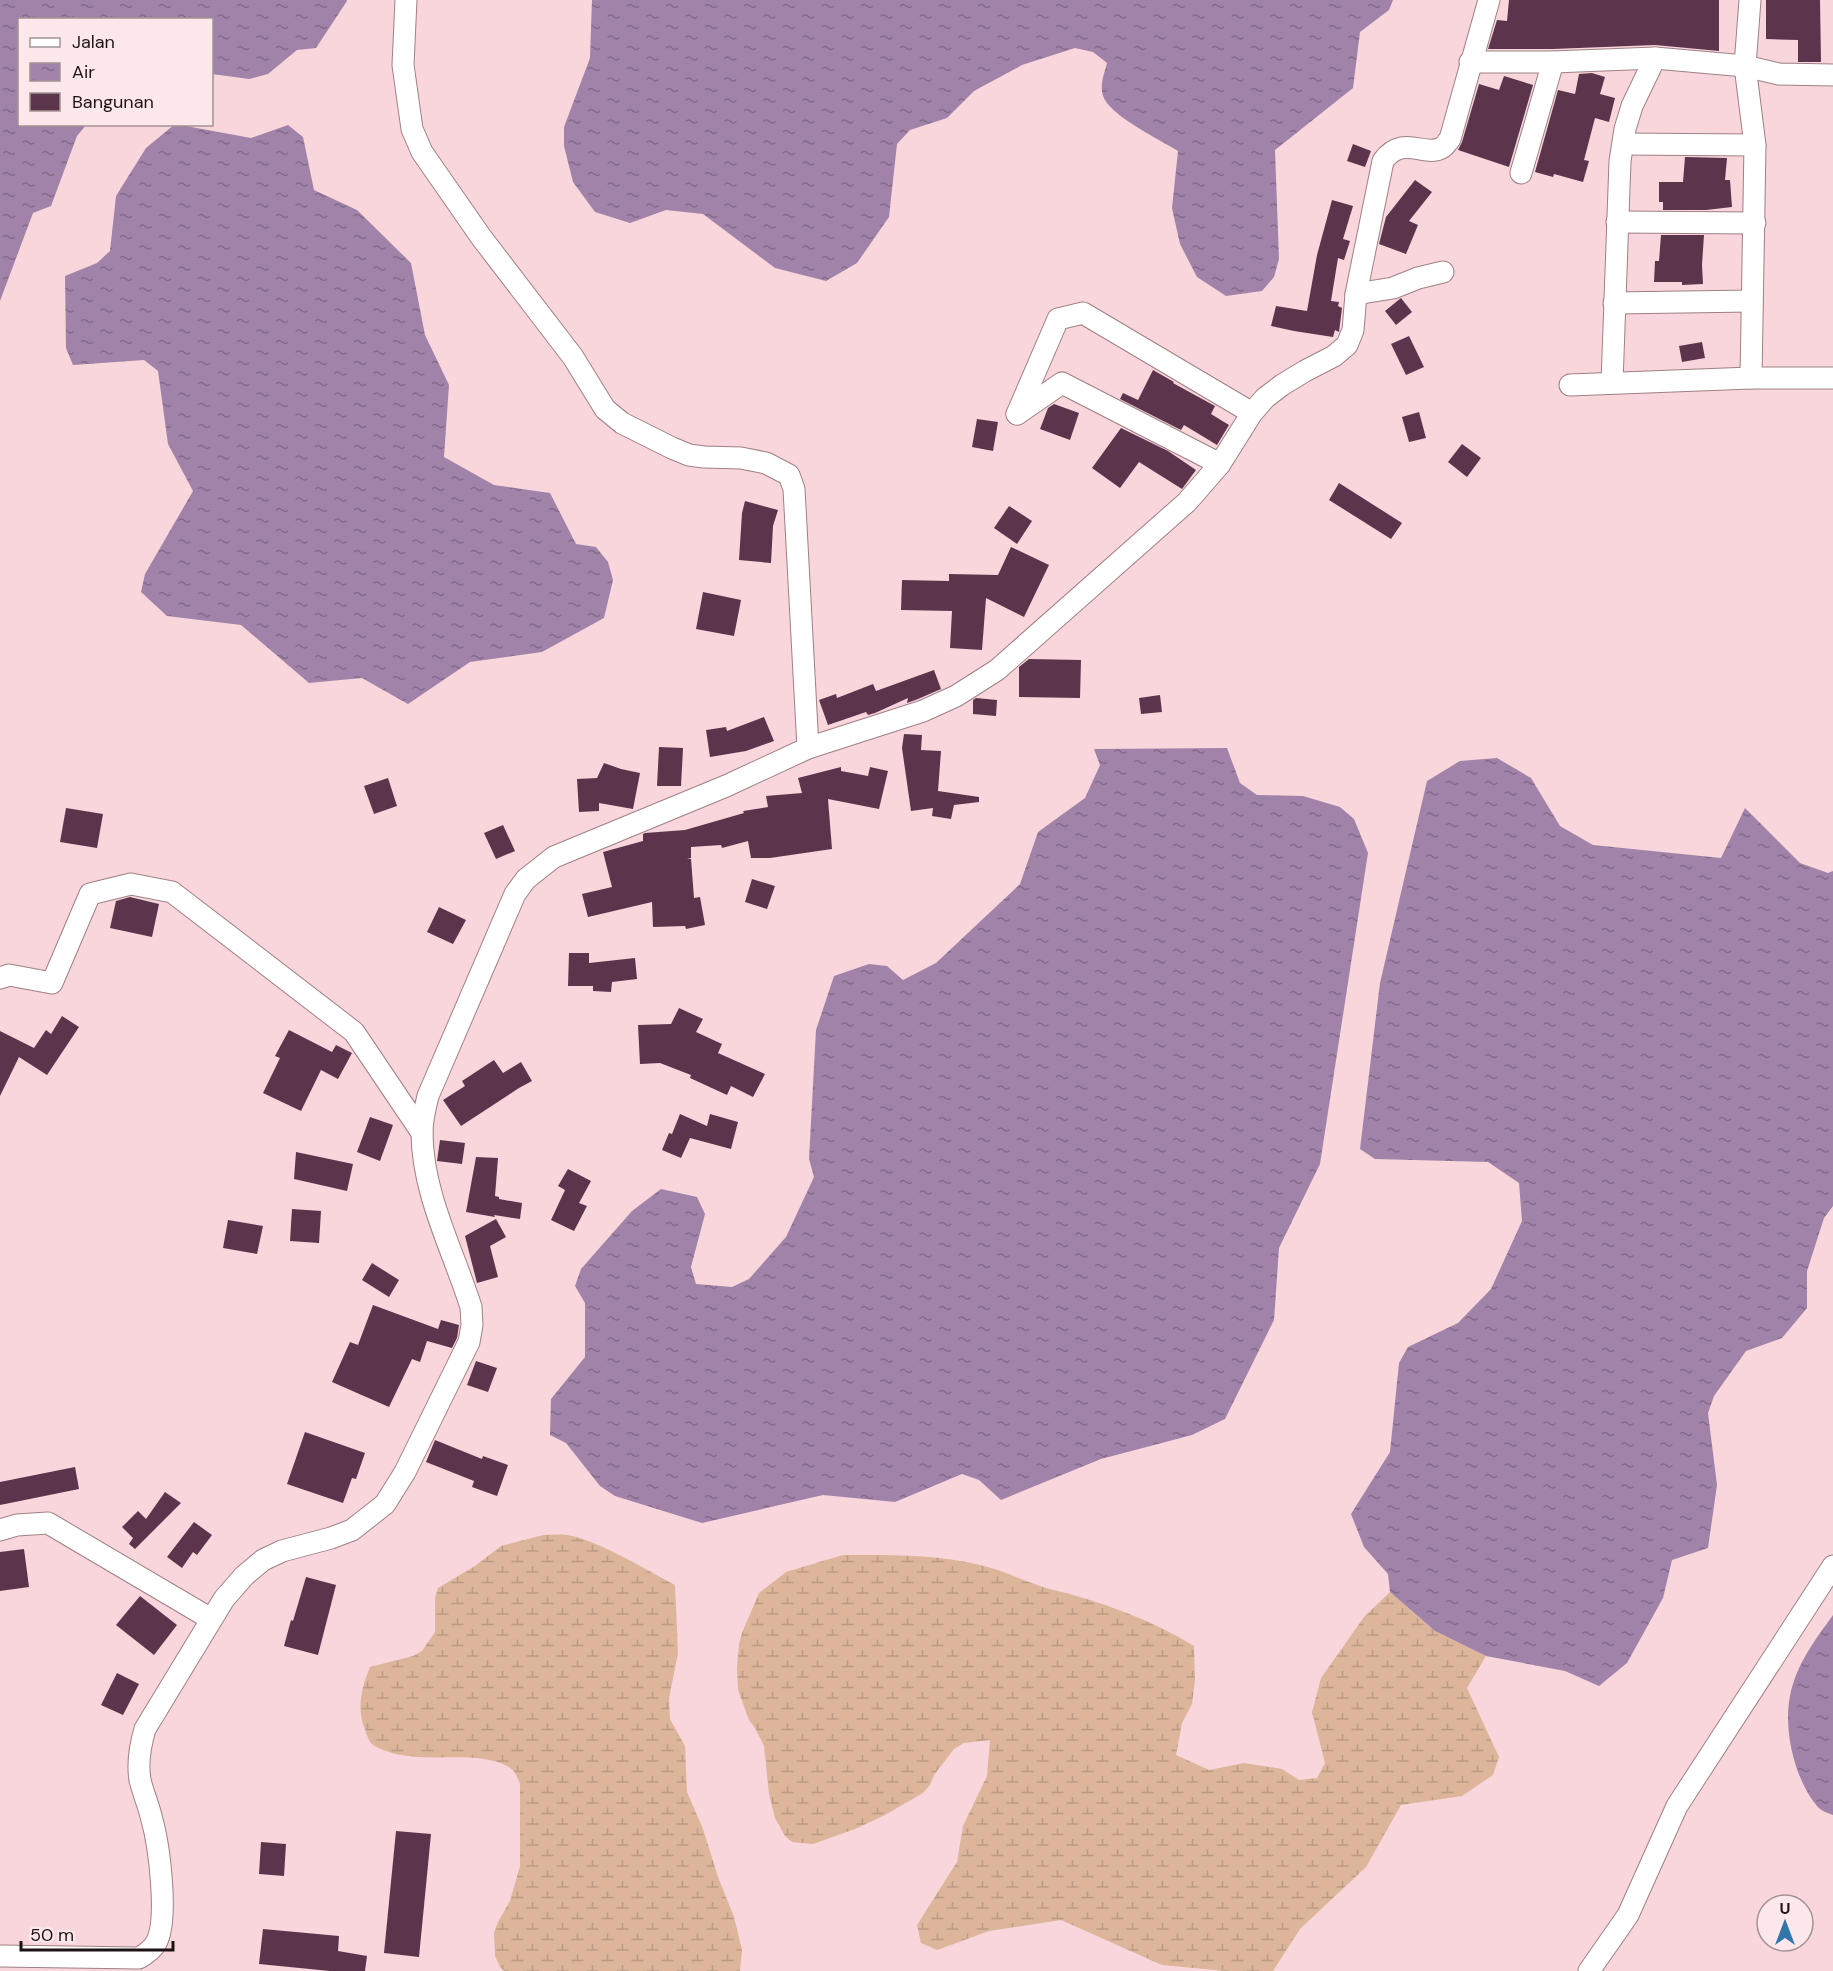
<svg xmlns="http://www.w3.org/2000/svg" width="1833" height="1971" font-family="'DM Sans',sans-serif">
<defs>
<pattern id="wetland-marsh" width="20" height="14" patternUnits="userSpaceOnUse" patternTransform="scale(1.5)"><rect width="20" height="14" fill="#dcb59a"/><path d="M1 5h8M5 5V1M11 12h8M15 12V8" fill="none" stroke="#bc9b84"/></pattern>
<pattern id="water-ripples" width="26" height="14" patternUnits="userSpaceOnUse" patternTransform="scale(1.5)"><rect width="26" height="14" fill="#a183a9"/><path d="M2 4q2-2 4 0t4 0M15 11q2-2 4 0t4 0" fill="none" stroke="#836a88"/></pattern>
</defs>
<rect width="100%" height="100%" fill="#f8d6db"/>
<g fill="url(#wetland-marsh)">
<path d="M 543,1535 C 550,1535 559,1534 567,1535 C 598,1540 646,1570 675,1585 L 678,1653 L 669,1698 L 670,1719 L 685,1746 L 687,1792 L 703,1829 L 718,1877 L 734,1917 L 742,1950 L 740,1971 L 504,1971 L 500,1967 L 495,1956 L 494,1933 L 498,1922 L 510,1901 L 520,1866 L 520,1784 C 517,1776 515,1770 507,1766 C 474,1749 425,1765 386,1751 C 380,1749 373,1746 370,1742 C 368,1738 366,1733 365,1729 C 356,1709 362,1686 370,1667 L 413,1656 L 422,1651 L 435,1632 L 435,1598 L 438,1588 L 475,1566 L 501,1546 Z"/>
<path d="M 843,1555 C 890,1555 935,1554 980,1565 C 1004,1570 1026,1583 1050,1589 C 1100,1601 1150,1619 1194,1646 L 1195,1679 L 1192,1704 L 1182,1723 L 1176,1755 L 1209,1770 L 1244,1763 L 1282,1769 L 1299,1780 L 1317,1778 L 1325,1763 L 1312,1712 L 1321,1678 L 1364,1617 L 1390,1592 L 1435,1631 L 1486,1656 L 1467,1688 L 1499,1757 L 1493,1775 L 1462,1796 L 1401,1805 L 1366,1867 L 1300,1929 L 1273,1971 L 1226,1971 L 1162,1965 L 1061,1920 L 989,1931 L 937,1950 L 921,1943 L 917,1925 L 957,1862 L 963,1826 L 987,1776 L 990,1740 L 964,1743 L 954,1749 L 934,1775 L 930,1785 L 923,1793 L 885,1815 L 855,1829 L 813,1844 L 792,1842 L 785,1836 L 775,1818 L 769,1794 L 764,1746 L 755,1728 L 749,1720 L 738,1690 L 737,1667 L 739,1644 L 742,1633 L 759,1593 L 786,1572 Z"/>
</g>
<g fill="url(#water-ripples)">
<path d="M 0,0 L 347,0 L 347,1 L 316,48 L 297,50 L 268,74 L 249,79 L 212,74 L 212,20 L 20,20 L 20,124 L 86,125 L 77,136 L 51,206 L 33,213 L 0,301 Z"/>
<path d="M 592,0 L 1393,0 L 1389,10 L 1360,32 L 1353,88 L 1275,150 L 1279,259 L 1274,277 L 1262,291 L 1226,296 L 1197,277 L 1180,244 L 1172,208 L 1178,151 C 1160,140 1114,117 1105,100 C 1098,88 1104,75 1107,63 L 1093,52 L 1075,48 L 1022,65 L 974,91 L 947,118 L 910,130 L 897,144 L 889,217 L 857,263 L 826,281 L 775,268 L 703,214 L 666,210 L 630,223 L 595,212 L 573,182 L 564,146 L 564,127 L 590,58 Z"/>
<path d="M 175,124 L 251,138 L 288,125 L 303,137 L 314,190 L 357,210 L 411,263 L 425,335 L 449,385 L 444,457 L 494,485 L 550,493 L 576,544 L 596,547 L 608,562 L 613,580 L 604,618 L 542,652 L 470,662 L 408,704 L 362,678 L 309,683 L 241,625 L 167,616 L 141,592 L 145,574 L 193,491 L 168,444 L 158,371 L 144,360 L 73,365 L 66,348 L 65,276 L 97,263 L 110,251 L 116,196 L 146,148 Z"/>
<path d="M 1227,748 L 1240,783 L 1257,795 L 1303,796 L 1340,807 L 1354,819 L 1368,853 L 1320,1164 L 1279,1248 L 1274,1320 L 1225,1419 L 1192,1435 L 1101,1459 L 1001,1500 L 979,1480 L 962,1474 L 895,1502 L 823,1495 L 702,1523 L 615,1496 L 600,1486 L 566,1443 L 550,1435 L 551,1399 L 585,1357 L 585,1303 L 575,1286 L 581,1269 L 632,1211 L 661,1189 L 697,1197 L 705,1214 L 691,1267 L 696,1284 L 732,1287 L 749,1279 L 786,1237 L 814,1177 L 809,1159 L 816,1030 L 834,976 L 869,964 L 887,966 L 903,980 L 936,963 L 1020,884 L 1038,832 L 1085,798 L 1100,765 L 1094,749 Z"/>
<path d="M 1497,758 L 1531,778 L 1560,826 L 1593,845 L 1721,858 L 1745,808 L 1800,863 L 1828,873 L 1833,871 L 1833,1206 L 1824,1218 L 1807,1271 L 1807,1308 L 1782,1338 L 1746,1351 L 1714,1396 L 1708,1413 L 1717,1485 L 1708,1548 L 1672,1560 L 1663,1598 L 1627,1663 L 1599,1686 L 1565,1671 L 1486,1656 L 1435,1631 L 1390,1592 L 1388,1574 L 1364,1547 L 1351,1514 L 1390,1452 L 1399,1363 L 1408,1347 L 1458,1323 L 1491,1289 L 1522,1221 L 1519,1183 L 1488,1162 L 1375,1159 L 1360,1149 L 1380,983 L 1427,781 L 1460,761 Z"/>
<path d="M 1833,1615 L 1833,1815 C 1828,1813 1821,1811 1817,1806 C 1795,1780 1783,1730 1790,1696 C 1796,1665 1815,1640 1833,1615 Z"/>
</g>
<g fill="#5c354d">
<path d="M 1509,0 L 1719,0 L 1719,51 L 1655,45 L 1553,49 L 1488,49 L 1497,20 L 1507,21 Z"/>
<path d="M 1766,0 L 1820,0 L 1821,62 L 1798,62 L 1798,40 L 1766,39 Z"/>
<path d="M 1592,73 L 1605,77 L 1600,94 L 1615,98 L 1609,122 L 1595,118 L 1584,160 L 1589,161 L 1583,182 L 1554,174 L 1553,177 L 1535,172 L 1558,90 L 1575,94 L 1579,74 Z"/>
<path d="M 1504,76 L 1533,85 L 1509,167 L 1458,150 L 1462,142 L 1479,84 L 1499,90 Z"/>
<path d="M 1353,144 L 1371,151 L 1365,167 L 1347,161 Z"/>
<path d="M 1685,157 L 1727,158 L 1725,180 L 1730,180 L 1732,207 L 1706,210 L 1663,210 L 1663,202 L 1659,202 L 1659,182 L 1683,182 Z"/>
<path d="M 1415,180 L 1432,192 L 1409,221 L 1418,225 L 1406,254 L 1379,244 L 1386,217 Z"/>
<path d="M 1332,200 L 1353,206 L 1343,239 L 1350,241 L 1344,260 L 1338,258 L 1331,301 L 1339,302 L 1338,306 L 1342,308 L 1339,332 L 1335,330 L 1333,337 L 1294,331 L 1271,326 L 1276,306 L 1307,311 L 1317,255 Z"/>
<path d="M 1661,235 L 1704,235 L 1702,265 L 1703,284 L 1682,285 L 1682,282 L 1654,282 L 1655,261 L 1659,261 Z"/>
<path d="M 1401,298 L 1412,312 L 1396,325 L 1385,311 Z"/>
<path d="M 1409,336 L 1424,367 L 1406,375 L 1391,344 Z"/>
<path d="M 1702,342 L 1705,358 L 1682,362 L 1679,346 Z"/>
<path d="M 1153,370 L 1174,382 L 1173,383 L 1215,406 L 1211,414 L 1229,425 L 1217,445 L 1184,425 L 1181,430 L 1120,399 L 1123,393 L 1138,400 Z"/>
<path d="M 1054,404 L 1079,413 L 1070,440 L 1040,429 L 1048,408 Z"/>
<path d="M 1419,412 L 1426,438 L 1409,442 L 1402,417 Z"/>
<path d="M 977,419 L 998,422 L 993,451 L 972,447 Z"/>
<path d="M 1121,428 L 1168,451 L 1196,470 L 1182,489 L 1139,462 L 1120,488 L 1092,468 Z"/>
<path d="M 1462,444 L 1481,458 L 1467,477 L 1448,462 Z"/>
<path d="M 1339,483 L 1402,523 L 1391,539 L 1329,500 Z"/>
<path d="M 745,501 L 778,510 L 773,526 L 771,563 L 739,560 L 742,513 Z"/>
<path d="M 1009,506 L 1032,521 L 1017,544 L 994,528 Z"/>
<path d="M 1011,547 L 1049,565 L 1024,617 L 986,598 L 982,650 L 950,648 L 952,611 L 901,610 L 902,580 L 949,581 L 949,574 L 998,575 Z"/>
<path d="M 703,592 L 741,600 L 734,636 L 696,629 Z"/>
<path d="M 1029,659 L 1081,660 L 1080,698 L 1019,697 L 1019,667 Z"/>
<path d="M 934,670 L 941,689 L 918,699 L 907,703 L 908,698 L 875,713 L 868,715 L 866,712 L 828,725 L 819,700 L 836,694 L 837,698 L 873,684 L 876,691 Z"/>
<path d="M 1160,695 L 1162,712 L 1141,714 L 1139,698 Z"/>
<path d="M 976,698 L 997,700 L 996,716 L 973,714 L 973,700 Z"/>
<path d="M 764,717 L 774,741 L 746,751 L 710,757 L 706,730 L 726,727 L 727,731 Z"/>
<path d="M 904,734 L 922,735 L 921,750 L 941,751 L 938,791 L 979,797 L 979,802 L 954,805 L 951,819 L 932,816 L 933,808 L 911,811 L 902,748 Z"/>
<path d="M 659,747 L 683,748 L 681,786 L 657,786 Z"/>
<path d="M 604,763 L 621,769 L 640,773 L 633,809 L 599,803 L 599,811 L 579,812 L 577,779 L 597,778 Z"/>
<path d="M 841,767 L 841,771 L 868,776 L 870,767 L 888,771 L 879,809 L 828,799 L 832,849 L 770,858 L 751,858 L 748,841 L 722,848 L 721,845 L 691,847 L 691,858 L 687,858 L 691,859 L 694,898 L 700,897 L 705,925 L 686,929 L 685,926 L 653,927 L 652,902 L 588,917 L 582,894 L 612,887 L 603,852 L 643,841 L 643,834 L 645,833 L 685,830 L 744,813 L 743,811 L 768,807 L 766,796 L 802,793 L 798,778 Z"/>
<path d="M 388,778 L 397,806 L 374,814 L 364,786 Z"/>
<path d="M 66,808 L 103,814 L 97,848 L 60,842 Z"/>
<path d="M 503,825 L 515,851 L 496,859 L 484,833 Z"/>
<path d="M 752,879 L 775,886 L 767,909 L 745,902 Z"/>
<path d="M 130,897 L 159,904 L 152,937 L 110,928 L 116,901 Z"/>
<path d="M 439,907 L 466,920 L 453,944 L 427,932 Z"/>
<path d="M 569,953 L 589,953 L 589,963 L 635,958 L 637,979 L 612,982 L 611,992 L 593,991 L 593,986 L 568,986 Z"/>
<path d="M 679,1008 L 703,1019 L 696,1032 L 722,1044 L 718,1053 L 765,1074 L 753,1097 L 731,1086 L 727,1095 L 690,1078 L 691,1075 L 660,1063 L 640,1064 L 638,1025 L 671,1024 Z"/>
<path d="M 62,1016 L 79,1027 L 47,1075 L 19,1057 L 0,1096 L 0,1031 L 34,1048 L 46,1030 L 51,1034 Z"/>
<path d="M 289,1030 L 332,1052 L 336,1045 L 352,1053 L 338,1079 L 321,1070 L 301,1111 L 263,1093 L 280,1058 L 275,1056 Z"/>
<path d="M 494,1060 L 503,1073 L 521,1062 L 532,1081 L 519,1088 L 461,1126 L 443,1100 L 465,1086 L 462,1081 Z"/>
<path d="M 680,1114 L 707,1126 L 710,1114 L 738,1122 L 731,1149 L 690,1138 L 681,1158 L 662,1150 L 669,1133 L 672,1134 Z"/>
<path d="M 370,1117 L 393,1125 L 380,1161 L 357,1152 Z"/>
<path d="M 440,1140 L 465,1143 L 462,1164 L 437,1161 Z"/>
<path d="M 296,1152 L 353,1164 L 347,1191 L 294,1179 Z"/>
<path d="M 476,1157 L 498,1158 L 495,1196 L 499,1197 L 499,1199 L 522,1203 L 520,1219 L 494,1215 L 495,1217 L 466,1212 Z"/>
<path d="M 568,1169 L 591,1181 L 579,1203 L 587,1206 L 574,1231 L 551,1220 L 565,1190 L 558,1186 Z"/>
<path d="M 292,1209 L 321,1211 L 319,1243 L 290,1241 Z"/>
<path d="M 496,1219 L 506,1237 L 490,1246 L 498,1277 L 477,1283 L 465,1236 Z"/>
<path d="M 228,1220 L 263,1226 L 257,1254 L 223,1248 Z"/>
<path d="M 372,1263 L 399,1280 L 389,1297 L 362,1280 Z"/>
<path d="M 373,1305 L 438,1329 L 441,1320 L 459,1325 L 457,1338 L 452,1348 L 427,1341 L 420,1362 L 412,1359 L 389,1407 L 332,1382 L 350,1342 L 358,1345 Z"/>
<path d="M 476,1361 L 497,1368 L 488,1392 L 467,1385 Z"/>
<path d="M 305,1432 L 365,1453 L 356,1479 L 352,1478 L 343,1503 L 287,1484 Z"/>
<path d="M 435,1440 L 482,1459 L 483,1456 L 508,1465 L 497,1496 L 472,1487 L 474,1481 L 426,1462 Z"/>
<path d="M 75,1467 L 79,1489 L 0,1505 L 0,1482 Z"/>
<path d="M 165,1492 L 181,1503 L 135,1549 L 129,1544 L 133,1538 L 122,1527 L 138,1511 L 146,1519 Z"/>
<path d="M 194,1522 L 212,1535 L 197,1555 L 193,1552 L 182,1568 L 167,1557 Z"/>
<path d="M 24,1549 L 29,1587 L 0,1591 L 0,1552 Z"/>
<path d="M 306,1577 L 336,1585 L 318,1655 L 284,1646 L 291,1620 L 293,1621 Z"/>
<path d="M 140,1596 L 177,1625 L 154,1655 L 116,1625 Z"/>
<path d="M 117,1673 L 139,1684 L 123,1715 L 101,1705 Z"/>
<path d="M 396,1831 L 431,1834 L 419,1957 L 384,1953 Z"/>
<path d="M 261,1842 L 286,1844 L 284,1876 L 259,1874 Z"/>
<path d="M 263,1929 L 339,1936 L 338,1951 L 367,1956 L 365,1971 L 330,1971 L 259,1964 Z"/>
</g>
<g fill="none" stroke-linecap="round" stroke-linejoin="round">
<g stroke="#9e8085" stroke-width="23">
<g id="minor">
<path d="M 406,0 L 403,65 L 412,129 L 422,152 L 481,237 L 573,357 L 605,409 L 622,423 L 672,448 L 689,455 L 704,457 L 741,458 L 766,463 L 789,475 L 794,489 L 808,748"/>
<path d="M 1750,0 L 1745,66 L 1755,145 L 1751,378 L 1833,378"/>
<path d="M 1470,62 L 1553,62 L 1655,58 L 1745,66 L 1779,74 L 1833,75"/>
<path d="M 1623,144 L 1755,145"/>
<path d="M 1521,173 L 1553,62"/>
<path d="M 1617,222 L 1755,223"/>
<path d="M 1356,294 L 1393,288 L 1418,278 L 1443,272"/>
<path d="M 1614,303 L 1752,301"/>
<path d="M 1612,383 L 1620,161 L 1625,129 L 1632,106 L 1655,58"/>
<path d="M 1570,385 L 1751,378"/>
<path d="M 1017,414 L 1058,319 L 1083,313 L 1252,413"/>
<path d="M 1017,414 L 1062,383 L 1220,464"/>
<path d="M 0,978 L 9,975 L 52,983 L 90,894 L 131,884 L 172,892 L 354,1032 L 422,1133"/>
<path d="M 0,1530 L 17,1525 L 48,1523 L 211,1619"/>
<path d="M 0,1956 L 139,1958 C 146,1954 152,1950 156,1943 C 169,1920 159,1845 152,1820 C 149,1806 143,1793 140,1780 C 137,1762 140,1746 145,1729 L 224,1599 L 244,1576 L 263,1560 L 282,1551 L 331,1538 L 352,1530 L 385,1504 L 405,1472 L 469,1342 L 472,1325 L 471,1307 C 453,1250 422,1193 422,1132 C 422,1120 425,1108 428,1096 L 515,894 L 526,879 L 554,857 L 726,786 L 808,748 L 923,711 L 956,696 L 997,670 L 1187,502 L 1220,464 L 1252,413 L 1265,398 L 1282,385 L 1305,371 L 1334,356 L 1347,345 L 1353,330 L 1356,294 L 1383,161 C 1403,133 1426,159 1443,147 C 1446,145 1447,142 1450,139 L 1489,0"/>
<path d="M 1589,1971 L 1628,1915 L 1677,1806 L 1833,1566"/>
</g>
</g>
<use href="#minor" stroke="#fff" stroke-width="21"/>
</g>
<rect x="18" y="18" width="195" height="108" fill="#fce8ea" stroke="#a39294" stroke-width="1.5"/>
<rect x="30" y="38" width="30" height="9" fill="#ffffff" stroke="#a39294" stroke-width="1.5"/>
<text x="72" y="48" font-size="18" fill="#1d1214">Jalan</text>
<rect x="30" y="63" width="30" height="18" fill="url(#water-ripples)" stroke="#a39294" stroke-width="1.5"/>
<text x="72" y="78" font-size="18" fill="#1d1214">Air</text>
<rect x="30" y="93" width="30" height="18" fill="#5c354d" stroke="#a39294" stroke-width="1.5"/>
<text x="72" y="108" font-size="18" fill="#1d1214">Bangunan</text>
<g transform="translate(1785 1923)"><circle r="28" fill="#fce8ea" stroke="#a39294" stroke-width="1.5"/>
<path d="M0-4.5L10 22L0 15L-10 22Z" fill="#3175aa"/>
<text y="-9" font-size="16" font-weight="bold" text-anchor="middle" fill="#1d1214">U</text>
</g>
<path d="M21 1941v9h152v-9" fill="none" stroke="#1d1214" stroke-width="3"/>
<text x="30" y="1941" font-size="18" fill="#1d1214" stroke="#fce8ea" stroke-width="4.5" paint-order="stroke">50 m</text>
</svg>
